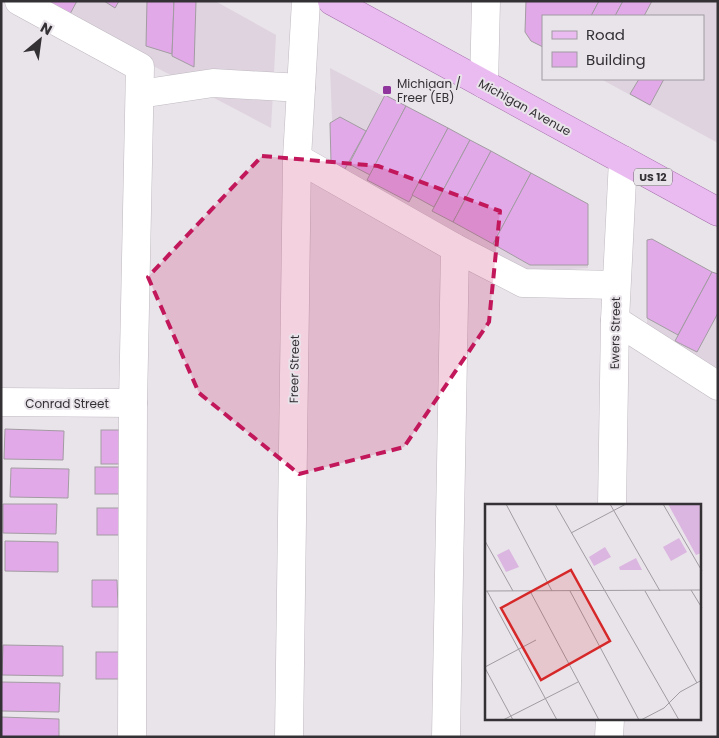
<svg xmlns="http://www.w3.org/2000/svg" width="719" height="738" font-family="Poppins,sans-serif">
<rect width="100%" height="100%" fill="#e9e3ea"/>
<g fill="#ded3df">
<path d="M 30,1 L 215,1 L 276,35 L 271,128 Z"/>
<path d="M 526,1 L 718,2 L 718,143 L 601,79 L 703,79 L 703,16 L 543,16 L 543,47 L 531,41 L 525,32 Z"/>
<path d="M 330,68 L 588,204 L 588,268 L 527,271 L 334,167 Z"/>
<path d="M 647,243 L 718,282 L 718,369 L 647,329 Z"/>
</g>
<g fill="#e2a9e9" stroke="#a29ca2">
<path d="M 47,1 L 77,1 L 70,14 Z"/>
<path d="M 104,1 L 119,1 L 115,8 Z"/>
<path d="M 147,1 L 174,1 L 172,54 L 146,46 Z"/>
<path d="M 174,1 L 196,1 L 194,67 L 172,56 Z"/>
<path d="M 526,1 L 599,1 L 591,16 L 543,16 L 543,47 L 531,41 L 525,32 Z"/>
<path d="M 599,1 L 623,1 L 615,16 L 591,16 Z"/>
<path d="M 623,1 L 652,1 L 644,16 L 615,16 Z"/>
<path d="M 639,79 L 664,79 L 650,105 L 630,94 Z"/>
<path d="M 385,95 L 406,106 L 370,175 L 349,164 Z"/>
<path d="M 406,106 L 448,128 L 409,202 L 367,180 Z"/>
<path d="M 340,117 L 366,131 L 345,169 L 331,162 L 330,123 Z"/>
<path d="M 448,128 L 470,140 L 434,207 L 412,195 Z"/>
<path d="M 470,140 L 491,151 L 453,222 L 432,211 Z"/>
<path d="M 491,151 L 531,173 L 493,244 L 453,222 Z"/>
<path d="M 531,173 L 588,204 L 588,265 L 530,265 L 493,244 Z"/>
<path d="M 652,239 L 712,272 L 678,335 L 647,318 L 647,240 Z"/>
<path d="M 712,272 L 718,274 L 718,313 L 697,352 L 675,341 Z"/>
<path d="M 5,429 L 64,431 L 63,460 L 4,459 Z"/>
<rect x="101" y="430" width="24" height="34"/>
<rect x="95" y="467" width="26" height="27"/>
<path d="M 11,468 L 69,469 L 68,498 L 10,497 Z"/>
<path d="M 3,504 L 57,504 L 56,534 L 3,533 Z"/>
<rect x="97" y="508" width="26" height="27"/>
<path d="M 5,541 L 58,542 L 58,572 L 5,571 Z"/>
<path d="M 92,580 L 117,580 L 118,607 L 92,607 Z"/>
<path d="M 3,645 L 63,646 L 63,676 L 2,675 Z"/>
<rect x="96" y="652" width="26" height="27"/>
<path d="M 1,682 L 60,683 L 59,712 L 1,711 Z"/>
<path d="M 1,717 L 59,719 L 59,737 L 1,737 Z"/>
</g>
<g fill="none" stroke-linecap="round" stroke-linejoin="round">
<g stroke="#c0bac1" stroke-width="29">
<g id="minor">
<path d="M 19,1 L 140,67 L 133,403 L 132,737"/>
<path d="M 484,84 L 486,1"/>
<path d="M 140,94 L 213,83 L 301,88"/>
<path d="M 297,158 L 455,248 L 523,283 L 616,285"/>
<path d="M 615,320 L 718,386"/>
<path d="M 1,402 L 133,403"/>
<path d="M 612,506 L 615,320 L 623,160"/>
<path d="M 289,737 L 297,158 L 306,1"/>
<path d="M 446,737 L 455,248"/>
<path d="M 609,737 L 610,719"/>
</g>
</g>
<g stroke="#a16da8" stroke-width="29">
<path id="major" d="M 332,1 L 718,212"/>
</g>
<use href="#minor" stroke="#fff" stroke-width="28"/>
<use href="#major" stroke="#eabbf1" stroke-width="28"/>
</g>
<path fill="#c2185b" fill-opacity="0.2" stroke="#c2185b" stroke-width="4" stroke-dasharray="10 6" stroke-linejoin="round" d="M 262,156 L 378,166 L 500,211 L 489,322 L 404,447 L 299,474 L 199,393 L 148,277 Z"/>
<rect fill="#90349e" stroke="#e9e3ea" stroke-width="2" x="382" y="85" width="10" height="10" rx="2.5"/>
<g text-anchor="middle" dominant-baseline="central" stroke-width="4" stroke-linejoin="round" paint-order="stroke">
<rect fill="#e9e3ea" stroke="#6a666b" stroke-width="1" x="634" y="168.5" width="38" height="17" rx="4"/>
<g font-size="11" font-weight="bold" fill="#333134">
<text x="653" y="177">US 12</text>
</g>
<g font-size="12" fill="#333134" stroke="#e9e3ea" text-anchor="start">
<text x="397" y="83">Michigan /<tspan x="397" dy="14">Freer (EB)</tspan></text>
</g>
<g font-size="12" fill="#333134" stroke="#e9e3ea">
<text transform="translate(525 107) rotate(29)">Michigan Avenue</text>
<text transform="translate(615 333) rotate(-89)">Ewers Street</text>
<text transform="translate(294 369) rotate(-89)">Freer Street</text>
<text x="67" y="403">Conrad Street</text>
</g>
</g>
<g transform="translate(485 504)">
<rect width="216" height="216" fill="#e9e3ea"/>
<path d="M 183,0 L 216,0 L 216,49 L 211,51 ZM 194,34 L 202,48 L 186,57 L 178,43 ZM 120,43 L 126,53 L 109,62 L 104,53 ZM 24,45 L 34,63 L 21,68 L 12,51 ZM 151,54 L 157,66 L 135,66 L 134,63 Z" fill="#dbb6e0"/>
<path fill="none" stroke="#a09ca1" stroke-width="1" d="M 21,0 L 67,87M 70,0 L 194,216M 125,0 L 175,87M 178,0 L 217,67M 86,29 L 141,0M 0,37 L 28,87M 206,86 L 217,104M 0,87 L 217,86M 2,87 L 72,216M 45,87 L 114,216M 85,87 L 154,216M 160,87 L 212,179M 0,163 L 51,136M 0,164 L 28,216M 18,216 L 93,178M 156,216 L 179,204 L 195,188 L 217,176"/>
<path fill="#d62828" fill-opacity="0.15" stroke="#d62828" stroke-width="2.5" d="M 86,66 L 125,137 L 56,176 L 16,104 Z"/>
<rect width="216" height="216" fill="none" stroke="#333134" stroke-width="2.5"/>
</g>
<rect width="719" height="738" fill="none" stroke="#333134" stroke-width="5"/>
<rect x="542" y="15" width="162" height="65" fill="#e9e3ea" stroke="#a09ca1"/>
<rect x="552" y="31" width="25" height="8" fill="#eabbf1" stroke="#a09ca1"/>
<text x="586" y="40" font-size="15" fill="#333134">Road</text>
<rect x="552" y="52" width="25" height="15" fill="#e2a9e9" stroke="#a09ca1"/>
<text x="586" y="65" font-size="15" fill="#333134">Building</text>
<g transform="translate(40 40) rotate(29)" stroke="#e9e3ea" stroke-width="4" paint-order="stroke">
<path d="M0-4L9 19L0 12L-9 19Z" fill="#333134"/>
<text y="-8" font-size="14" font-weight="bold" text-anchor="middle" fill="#333134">N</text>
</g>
</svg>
